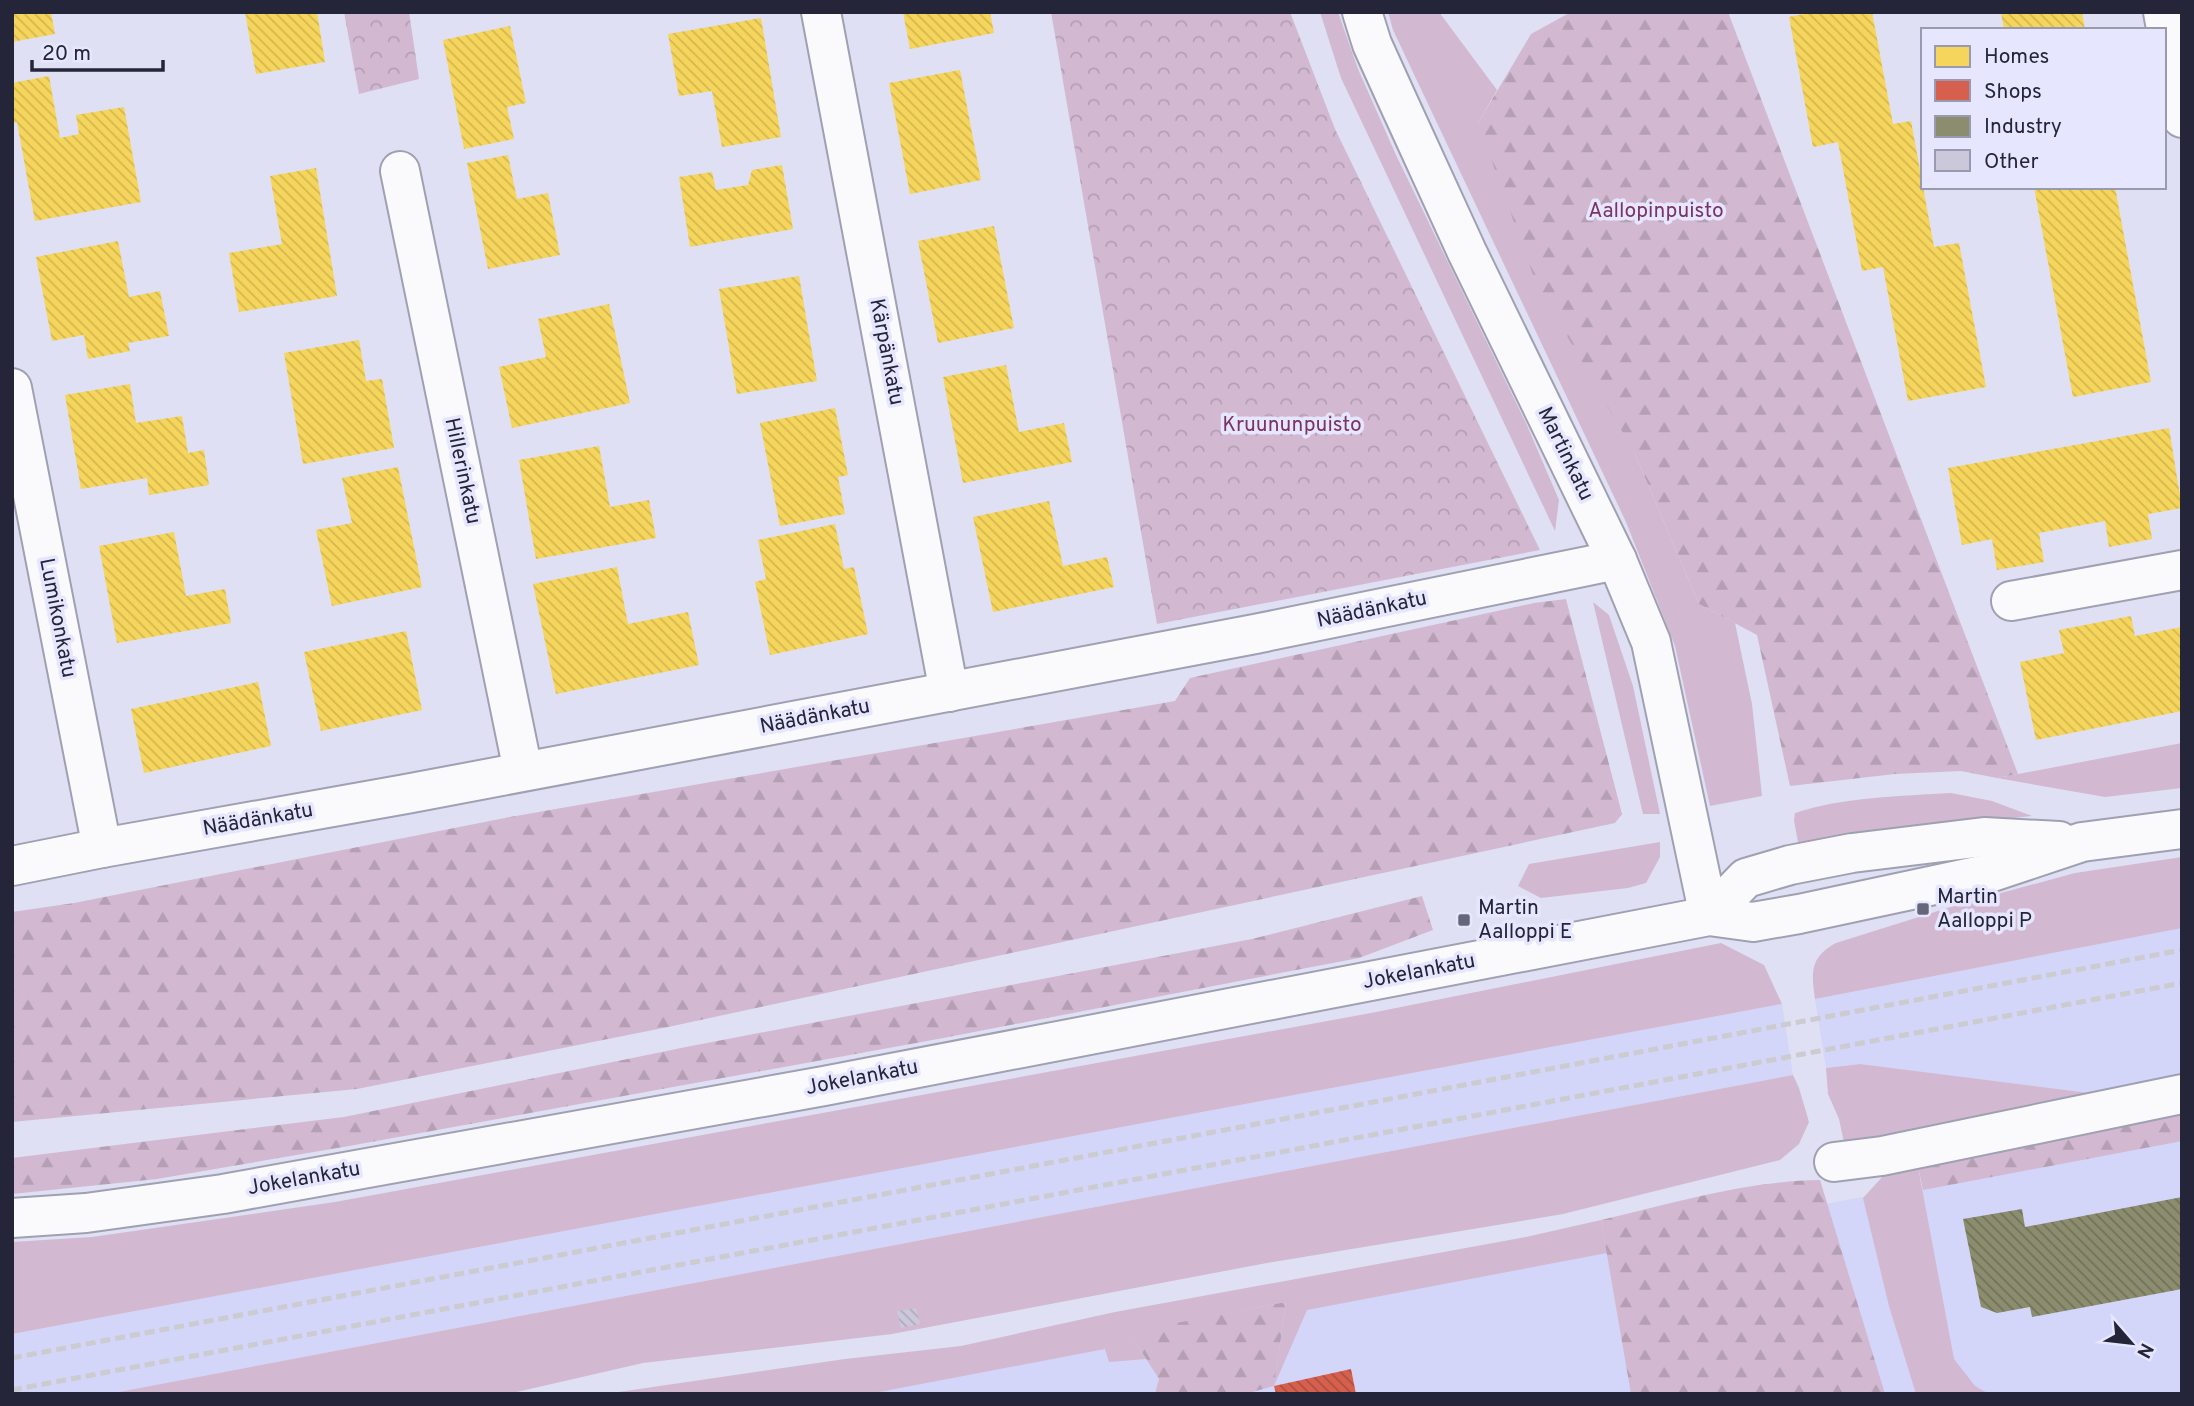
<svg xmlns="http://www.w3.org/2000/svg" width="2194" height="1406" font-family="Overpass,sans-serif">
<defs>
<pattern id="forest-firs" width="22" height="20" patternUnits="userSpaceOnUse" patternTransform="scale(1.75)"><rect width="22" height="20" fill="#d2b9d1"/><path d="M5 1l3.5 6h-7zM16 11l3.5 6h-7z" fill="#b49fb4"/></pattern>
<pattern id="park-crowns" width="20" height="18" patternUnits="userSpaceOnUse" patternTransform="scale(1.75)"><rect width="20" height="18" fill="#d2b9d1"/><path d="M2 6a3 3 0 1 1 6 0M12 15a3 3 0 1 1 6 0" fill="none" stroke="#b49fb4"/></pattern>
<pattern id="homes-back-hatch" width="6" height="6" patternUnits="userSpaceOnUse" patternTransform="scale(1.75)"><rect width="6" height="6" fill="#f6d55c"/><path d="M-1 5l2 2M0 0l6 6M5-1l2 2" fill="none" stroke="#d3b751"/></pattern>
<pattern id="shops-back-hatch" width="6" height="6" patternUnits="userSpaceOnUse" patternTransform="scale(1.75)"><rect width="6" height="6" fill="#d6604d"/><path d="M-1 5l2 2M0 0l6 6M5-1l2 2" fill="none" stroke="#ad4f41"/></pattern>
<pattern id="industry-back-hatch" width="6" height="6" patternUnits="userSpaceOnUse" patternTransform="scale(1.75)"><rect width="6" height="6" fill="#8c8c6e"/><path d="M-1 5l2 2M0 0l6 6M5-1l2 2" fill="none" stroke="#72725b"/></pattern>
<pattern id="building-back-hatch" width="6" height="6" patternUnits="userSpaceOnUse" patternTransform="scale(1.75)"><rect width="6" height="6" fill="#ccc8dc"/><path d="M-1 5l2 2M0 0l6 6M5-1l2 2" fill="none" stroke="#afacbe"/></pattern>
</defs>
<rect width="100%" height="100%" fill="#dfe0f3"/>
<g fill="#d3d5f9">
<path d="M 2182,928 L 2182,1105 L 1860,1064 L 1826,1068 L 1815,999 Z"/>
<path d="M 1782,1004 L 1793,1075 L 108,1394 L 12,1394 L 12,1334 Z"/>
<path d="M 2182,1139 L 2182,1394 L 812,1394 L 1286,1302 Z"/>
</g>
<g fill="#d2b9d1">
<path d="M 1320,12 L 1338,12 L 1358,69 L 1396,155 L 1526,423 L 1559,500 L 1555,531 L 1341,78 Z"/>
<path d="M 1388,12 L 1439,12 L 1497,90 L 1478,123 L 1635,454 L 1699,604 L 1735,623 L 1752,704 L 1762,796 L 1710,806 L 1675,646 L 1626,522 L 1393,30 Z"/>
<path d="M 1593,602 L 1609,615 L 1633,686 L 1660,814 L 1643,814 Z"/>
<path d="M 2182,743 L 2182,788 L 2105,797 L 1997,778 Z"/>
<path d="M 1951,793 L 1992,801 L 2032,816 L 1938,826 L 1799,848 L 1794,820 L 1795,813 C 1842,797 1902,796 1951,793 Z"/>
<path d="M 1660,842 L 1660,857 L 1646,883 L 1628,888 L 1541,898 L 1518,886 L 1529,864 Z"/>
<path d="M 2182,857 L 2182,928 L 1815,999 C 1811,972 1810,957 1836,943 L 1957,905 L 2075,873 Z"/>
<path d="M 1721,943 L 1764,965 L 1782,1004 L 12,1334 L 12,1242 L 92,1237 L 335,1202 L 1371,1013 Z"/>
<path d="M 1860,1064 L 2096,1094 L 1845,1147 L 1839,1119 L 1828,1094 L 1826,1068 Z"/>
<path d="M 1793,1075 L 1799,1088 L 1809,1122 L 1799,1144 L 1780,1160 L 1563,1214 L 1267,1263 L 892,1334 L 643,1363 L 508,1394 L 108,1394 Z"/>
<path d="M 1918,1167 L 1954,1359 L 1975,1386 L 1989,1394 L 1916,1394 L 1889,1306 L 1863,1198 L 1885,1174 Z"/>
<path d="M 1601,1220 L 1607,1253 L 1307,1310 L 1274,1386 L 1286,1302 L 1130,1333 L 1146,1359 L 1109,1362 L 1105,1349 L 869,1394 L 605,1394 L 845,1359 L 961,1346 L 1115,1312 L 1526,1237 Z"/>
</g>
<g fill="url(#forest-firs)">
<path d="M 1571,12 L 1728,12 L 2018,774 L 1997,778 L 1961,771 L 1895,774 L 1790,786 L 1757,635 L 1699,604 L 1635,454 L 1535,280 L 1478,123 L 1531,34 Z"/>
<path d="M 1566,599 L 1622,814 L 1615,823 L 668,1027 L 357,1089 L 12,1122 L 12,912 L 74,903 L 510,817 L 1175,701 L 1190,678 L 1534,603 Z"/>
<path d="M 1422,896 L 1433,930 L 1359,958 L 938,1039 L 349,1146 L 157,1179 L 12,1194 L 12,1158 L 344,1117 L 686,1047 L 1252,939 Z"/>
<path d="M 2182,1108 L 2182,1141 L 1923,1190 L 1918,1167 Z"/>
<path d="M 1820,1180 L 1885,1394 L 1631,1394 L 1601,1220 C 1673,1203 1746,1181 1820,1180 Z"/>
<path d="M 1286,1302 L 1274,1386 L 1245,1394 L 1155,1394 L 1159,1379 L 1129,1332 Z"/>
</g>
<g fill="url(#park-crowns)">
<path d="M 344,12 L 409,12 L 419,79 L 359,94 Z"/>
<path d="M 1051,12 L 1290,12 L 1335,129 L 1540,550 L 1157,624 Z"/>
</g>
<g fill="url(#homes-back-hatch)">
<path d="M 12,12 L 51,12 L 55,34 L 12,42 Z"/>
<path d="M 245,12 L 317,12 L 325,62 L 256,74 Z"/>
<path d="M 903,12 L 990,12 L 994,33 L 910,49 Z"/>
<path d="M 1814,12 L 1872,12 L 1893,124 L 1911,121 L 1934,247 L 1959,243 L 1986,387 L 1908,401 L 1883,267 L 1862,271 L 1838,142 L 1813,147 L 1789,17 Z"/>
<path d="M 2001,12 L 2082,12 L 2085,30 L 2004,30 Z"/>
<path d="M 761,18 L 781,137 L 722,147 L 712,91 L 679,96 L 668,34 Z"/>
<path d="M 510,26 L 526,103 L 507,107 L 514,139 L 464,149 L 443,40 Z"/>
<path d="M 960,70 L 981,180 L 910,194 L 889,83 Z"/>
<path d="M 49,76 L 60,138 L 79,134 L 76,115 L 124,107 L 141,202 L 35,221 L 17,122 L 12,123 L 12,83 Z"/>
<path d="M 508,155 L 517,199 L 548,193 L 560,255 L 488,269 L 467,163 Z"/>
<path d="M 782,165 L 793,229 L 690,247 L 679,177 L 712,172 L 716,190 L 748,185 L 752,170 Z"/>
<path d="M 316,168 L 337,296 L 239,312 L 229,253 L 282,244 L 270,176 Z"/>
<path d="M 2034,187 L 2115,187 L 2151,382 L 2073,397 Z"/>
<path d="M 994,226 L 1014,328 L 938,343 L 918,241 Z"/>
<path d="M 118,241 L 129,297 L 160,291 L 169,336 L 128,343 L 130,351 L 88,359 L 84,335 L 52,341 L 36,257 Z"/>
<path d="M 799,276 L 817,381 L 737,394 L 719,289 Z"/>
<path d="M 609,304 L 630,403 L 512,428 L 499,367 L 546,357 L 538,319 Z"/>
<path d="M 359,340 L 366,381 L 382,379 L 394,448 L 303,464 L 284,353 Z"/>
<path d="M 1006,365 L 1019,432 L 1064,423 L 1072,462 L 963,483 L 943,377 Z"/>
<path d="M 130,384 L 136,423 L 182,416 L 188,453 L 204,450 L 209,485 L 149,495 L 147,478 L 81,489 L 65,395 Z"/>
<path d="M 835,408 L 848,475 L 838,477 L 845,514 L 780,526 L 760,423 Z"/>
<path d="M 2169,428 L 2182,508 L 2148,514 L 2152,539 L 2109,547 L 2105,521 L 2039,533 L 2044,562 L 1997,570 L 1992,539 L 1962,545 L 1948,468 Z"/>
<path d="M 599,446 L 610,507 L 649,500 L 656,538 L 536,559 L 519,460 Z"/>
<path d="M 398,467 L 422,587 L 332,606 L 316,530 L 352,523 L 342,478 Z"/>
<path d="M 1049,501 L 1063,566 L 1107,557 L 1114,587 L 993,612 L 973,517 Z"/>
<path d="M 835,524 L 844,569 L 854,567 L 868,634 L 770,655 L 755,582 L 766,579 L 758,540 Z"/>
<path d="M 174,532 L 186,596 L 225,589 L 231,623 L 117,643 L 99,546 Z"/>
<path d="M 617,567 L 628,624 L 688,612 L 699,665 L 556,694 L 533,584 Z"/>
<path d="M 2131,616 L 2135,636 L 2182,627 L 2182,711 L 2036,740 L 2020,662 L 2064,653 L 2059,630 Z"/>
<path d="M 406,631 L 422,710 L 321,731 L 304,652 Z"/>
<path d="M 258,682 L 271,746 L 144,773 L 131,709 Z"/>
</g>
<path fill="url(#shops-back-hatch)" d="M 1351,1369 L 1356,1394 L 1276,1394 L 1274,1386 Z"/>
<path fill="url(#industry-back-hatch)" d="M 2182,1197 L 2182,1289 L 2032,1317 L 2030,1307 L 1997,1313 L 1981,1307 L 1963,1219 L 2022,1209 L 2025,1227 Z"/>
<path fill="url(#building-back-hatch)" d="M 916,1308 L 920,1324 L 901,1328 L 897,1311 Z"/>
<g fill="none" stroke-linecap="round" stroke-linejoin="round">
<g stroke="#9fa0b2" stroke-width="42">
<g id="minor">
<path d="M 821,12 L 949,692"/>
<path d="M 1362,12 L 1372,44 L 1396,97 L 1467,252 L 1617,560 L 1651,642 L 1709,916"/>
<path d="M 2163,12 L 2182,118"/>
<path d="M 400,171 L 523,771"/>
<path d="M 12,388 L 102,848"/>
<path d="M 2011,601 L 2182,570"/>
<path d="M 12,866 L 102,848 L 406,794 L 1255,634 L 1617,560"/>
<path d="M 1709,916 L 1746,878 L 1790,865 L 1852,853 L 1984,837 L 2059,841"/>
<path d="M 1834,1162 L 1882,1156 L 2182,1094"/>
<path d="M 12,1218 L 86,1213 L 223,1194 L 824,1086 L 1709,916 L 1753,922 L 1799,914 L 1986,874 L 2082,842 L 2182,829"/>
</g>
</g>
<use href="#minor" stroke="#fafafd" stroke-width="38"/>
<g stroke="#cbcbd0" stroke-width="5" stroke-dasharray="10 5" stroke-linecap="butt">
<path d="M 12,1358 L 2182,950"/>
<path d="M 12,1390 L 2182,983"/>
</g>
</g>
<g fill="#66667b" stroke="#e6e7fe" stroke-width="2.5">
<rect x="1916" y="902" width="14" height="14" rx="3.5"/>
<rect x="1457" y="913" width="14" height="14" rx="3.5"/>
</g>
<g text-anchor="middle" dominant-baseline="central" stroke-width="7" stroke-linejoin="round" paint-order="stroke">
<g font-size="21" fill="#7b3463" stroke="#e6e7fe">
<text x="1656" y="211">Aallopinpuisto</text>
<text x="1292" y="425">Kruununpuisto</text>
</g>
<g font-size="21" fill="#25253a" stroke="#e6e7fe">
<text transform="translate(886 352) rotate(79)">Kärpänkatu</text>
<text transform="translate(1565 454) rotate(64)">Martinkatu</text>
<text transform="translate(462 471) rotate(78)">Hillerinkatu</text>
<text transform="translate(1372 610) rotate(-12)">Näädänkatu</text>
<text transform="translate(57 618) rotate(79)">Lumikonkatu</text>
<text transform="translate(815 717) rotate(-11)">Näädänkatu</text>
<text transform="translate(258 820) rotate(-10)">Näädänkatu</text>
<text transform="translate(1419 972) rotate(-11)">Jokelankatu</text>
<text transform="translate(862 1078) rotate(-11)">Jokelankatu</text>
<text transform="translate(304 1179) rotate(-10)">Jokelankatu</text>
</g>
<g font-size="21" fill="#25253a" stroke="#e6e7fe" text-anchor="start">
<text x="1937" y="897">Martin<tspan x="1937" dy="24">Aalloppi P</tspan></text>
<text x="1478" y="908">Martin<tspan x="1478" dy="24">Aalloppi E</tspan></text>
</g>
</g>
<rect width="2194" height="1406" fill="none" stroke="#25253a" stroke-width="28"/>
<rect x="1921" y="28" width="245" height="161" fill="#e6e7fe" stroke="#9999b0" stroke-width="2"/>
<rect x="1935" y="46" width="35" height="21" fill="#f6d55c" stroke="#9999b0" stroke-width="2"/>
<text x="1984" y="63" font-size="21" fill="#25253a">Homes</text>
<rect x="1935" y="80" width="35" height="21" fill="#d6604d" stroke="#9999b0" stroke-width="2"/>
<text x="1984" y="98" font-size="21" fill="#25253a">Shops</text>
<rect x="1935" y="116" width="35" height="21" fill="#8c8c6e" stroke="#9999b0" stroke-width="2"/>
<text x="1984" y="133" font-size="21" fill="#25253a">Industry</text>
<rect x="1935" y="150" width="35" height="21" fill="#ccc8dc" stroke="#9999b0" stroke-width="2"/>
<text x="1984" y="168" font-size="21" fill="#25253a">Other</text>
<g transform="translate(2131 1343) rotate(118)" stroke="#e6e7fe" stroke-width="5" paint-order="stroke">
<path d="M0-5L12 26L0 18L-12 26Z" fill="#25253a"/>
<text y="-10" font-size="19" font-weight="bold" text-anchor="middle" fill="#25253a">N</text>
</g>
<path d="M32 60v10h131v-10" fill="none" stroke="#25253a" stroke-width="3.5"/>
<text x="42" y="60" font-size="21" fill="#25253a" stroke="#e6e7fe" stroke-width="5" paint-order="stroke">20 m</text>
</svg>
